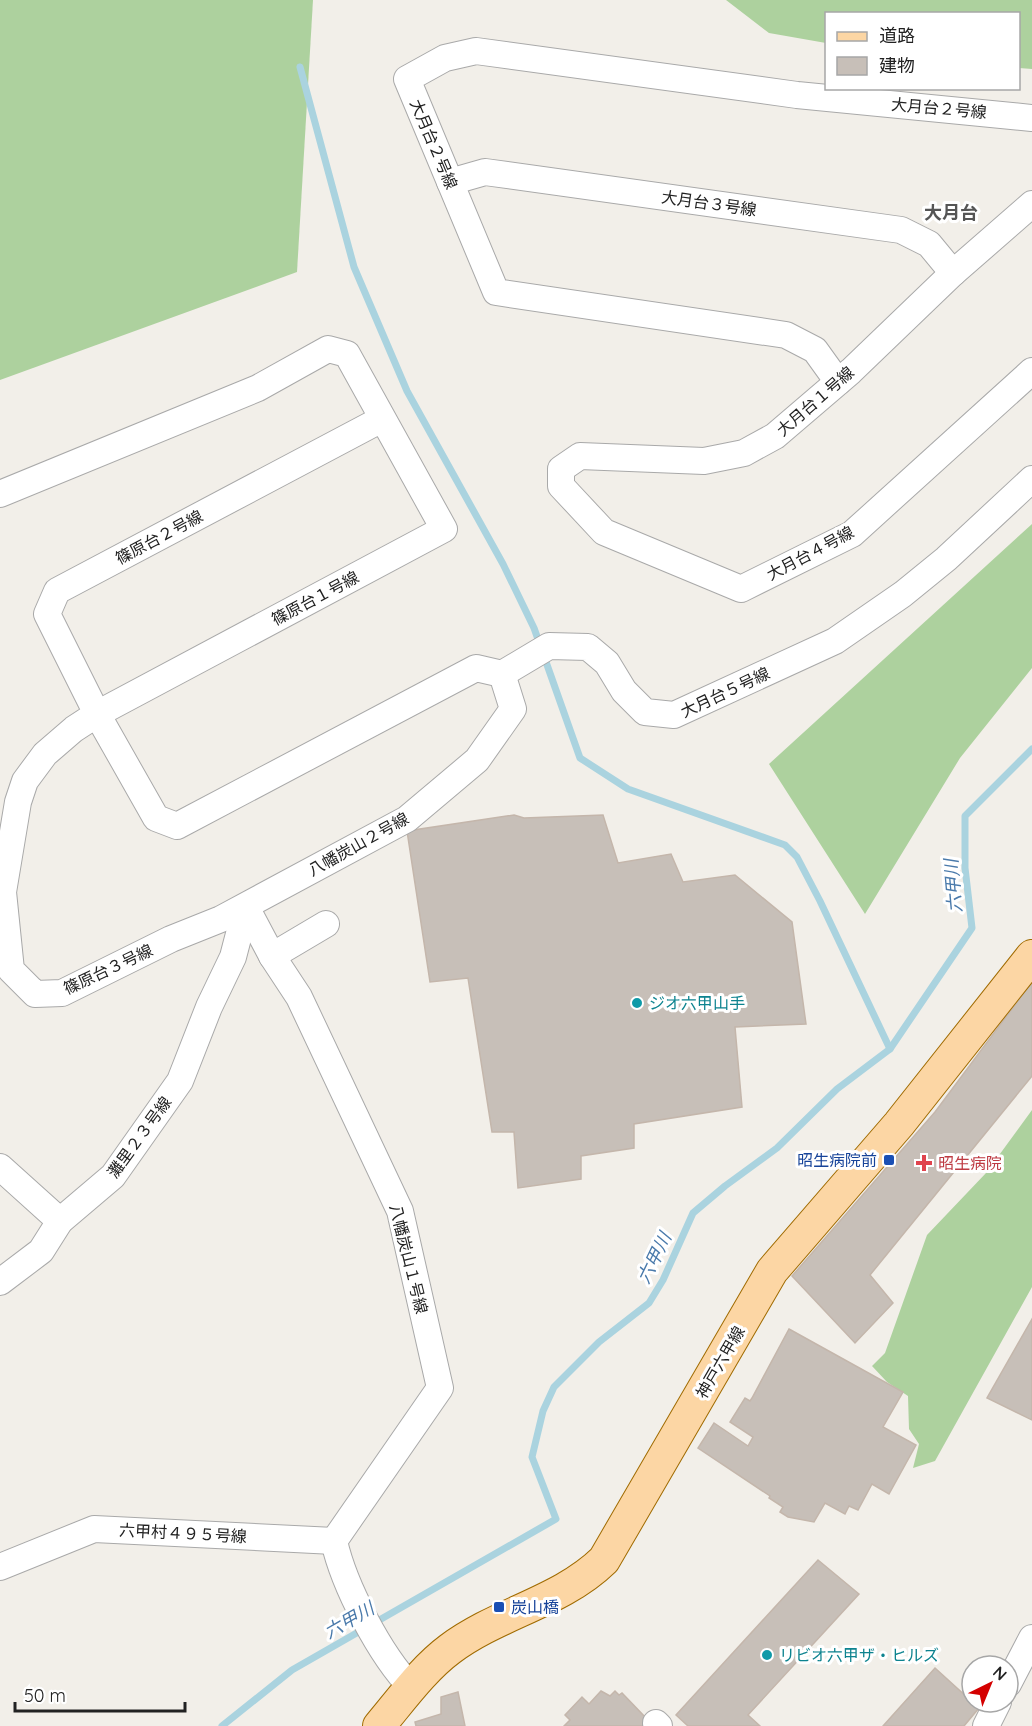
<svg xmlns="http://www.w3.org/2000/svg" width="1032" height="1726" font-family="Quicksand,'Noto Sans JP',sans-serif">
<rect width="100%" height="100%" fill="#f2efe9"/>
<g fill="#add19e">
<path d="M 0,0 L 313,0 L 297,272 L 0,380 Z"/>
<path d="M 726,0 L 1032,0 L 1032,69 L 1019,68 L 1018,14 L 826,14 L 826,43 L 769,33 Z"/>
<path d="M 1032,524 L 1032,668 L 960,758 L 865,914 L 769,764 Z"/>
<path d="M 1032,1110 L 1032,1287 L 935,1461 L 913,1468 L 919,1444 L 909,1429 L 908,1396 L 887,1382 L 872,1366 L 885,1353 L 927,1235 L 986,1173 Z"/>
</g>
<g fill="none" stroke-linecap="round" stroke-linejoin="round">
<g stroke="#aad3df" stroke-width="7">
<path d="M 300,67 L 354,267 L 407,391 L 503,564 L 534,628 L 580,758 L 628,789 L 785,845 L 797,857 L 820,901 L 890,1049"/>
<path d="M 222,1726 L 292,1670 L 556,1519 L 532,1457 L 543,1411 L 554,1387 L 599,1342 L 649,1303 L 663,1280 L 693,1213 L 725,1186 L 777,1148 L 837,1089 L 890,1049 L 972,928 L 965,868 L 965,816 L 1032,749"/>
</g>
</g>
<g fill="#c7bfb8" stroke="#c4b6ab" stroke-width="1.5">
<path d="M 514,815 L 524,818 L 603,815 L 618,863 L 671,854 L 683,882 L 735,875 L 792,922 L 806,1024 L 735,1027 L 742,1107 L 634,1124 L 634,1148 L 581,1156 L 581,1179 L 518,1188 L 514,1132 L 492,1132 L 468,978 L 430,982 L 407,831 Z"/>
<path d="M 1032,982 L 1032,1076 L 870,1275 L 893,1303 L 855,1343 L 792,1276 L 935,1112 Z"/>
<path d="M 1032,1319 L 1032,1420 L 987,1398 Z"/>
<path d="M 789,1329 L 903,1392 L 883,1427 L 916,1445 L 889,1494 L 872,1484 L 858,1510 L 849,1506 L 845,1514 L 825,1503 L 814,1522 L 788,1517 L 780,1512 L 783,1507 L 769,1498 L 770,1496 L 698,1448 L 714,1423 L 748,1446 L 753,1437 L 730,1422 L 745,1398 L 750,1401 L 752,1398 Z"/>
<path d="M 818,1560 L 859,1594 L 748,1715 L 760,1726 L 688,1726 L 676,1715 Z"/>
<path d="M 935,1668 L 979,1708 L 964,1726 L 883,1726 Z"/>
<path d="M 601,1691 L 610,1696 L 615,1691 L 619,1695 L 622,1693 L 647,1719 L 643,1723 L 646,1726 L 564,1726 L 570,1720 L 565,1715 L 582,1697 L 589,1704 Z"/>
<path d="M 458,1692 L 465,1726 L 416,1726 L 415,1722 L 441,1714 L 441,1697 Z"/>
</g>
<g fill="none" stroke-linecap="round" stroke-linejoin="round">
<g stroke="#a9a9a9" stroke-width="28">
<g id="minor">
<path d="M 450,182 L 485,172 L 901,230 L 929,244 L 953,273"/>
<path d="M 1032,204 L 953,273 L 851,371 L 775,436 L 744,453 L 704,461 L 580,456 L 561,469 L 561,486 L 604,532 L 741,589 L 852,534 L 1032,371"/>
<path d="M 838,382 L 815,350 L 786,335 L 496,292 L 407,79 L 445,58 L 476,51 L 797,95 L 1032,118"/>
<path d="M 0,494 L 258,388 L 328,349 L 347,354 L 444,529 L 97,714 L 156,818 L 177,826 L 476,668 L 502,674 L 513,709 L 477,760 L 407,819 L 221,919 L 171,939 L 62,993 L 35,994 L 11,970 L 3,892 L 18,802 L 25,781 L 45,754 L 74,729 L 97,714 L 47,614 L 57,591 L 382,419"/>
<path d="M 502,674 L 549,646 L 588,647 L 607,663 L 624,691 L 645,712 L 674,715 L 835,641 L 903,594 L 946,559 L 1032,479"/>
<path d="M 246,907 L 272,956 L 299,997 L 400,1211 L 440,1388 L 334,1541"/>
<path d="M 272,956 L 326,924"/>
<path d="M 0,1167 L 60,1221"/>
<path d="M 0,1282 L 41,1251 L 60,1221 L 113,1176 L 180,1081 L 209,1007 L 233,957 L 246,907"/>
<path d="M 334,1541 C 344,1586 380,1655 412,1688"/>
<path d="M 0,1567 L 94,1529 L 334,1541"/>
<path d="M 1008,1684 L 1032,1638"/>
<path d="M 656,1723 L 659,1726"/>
<path d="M 986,1726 L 998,1702"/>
</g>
</g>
<g stroke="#a06b00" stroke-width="34">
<path id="major" d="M 379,1726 C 401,1700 423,1669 450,1649 C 498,1613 561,1602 604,1560 L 772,1271 L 899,1124 L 1032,956"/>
</g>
<use href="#minor" stroke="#fff" stroke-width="26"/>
<use href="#major" stroke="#fcd6a4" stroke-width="32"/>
</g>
<g fill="#0f9aa8" stroke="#fff" stroke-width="2">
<circle cx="637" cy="1003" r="6"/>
<circle cx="767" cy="1655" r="6"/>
</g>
<g fill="#1a4fb4" stroke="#fff" stroke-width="2">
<rect x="883" y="1154" width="12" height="12" rx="3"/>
<rect x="493" y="1601" width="12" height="12" rx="3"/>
</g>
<path fill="#e0444e" stroke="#fff" stroke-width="2" d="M921 1154h6v6h6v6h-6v6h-6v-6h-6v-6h6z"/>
<g text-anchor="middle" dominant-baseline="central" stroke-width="6" stroke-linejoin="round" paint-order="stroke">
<g font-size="16" fill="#222" stroke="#fff">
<text transform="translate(939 108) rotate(5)">大月台２号線</text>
<text transform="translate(434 144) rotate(67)">大月台２号線</text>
<text transform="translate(709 203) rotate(8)">大月台３号線</text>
<text transform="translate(815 401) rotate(-41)">大月台１号線</text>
<text transform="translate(159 537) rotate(-28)">篠原台２号線</text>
<text transform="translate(810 553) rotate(-28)">大月台４号線</text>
<text transform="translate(315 598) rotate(-28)">篠原台１号線</text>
<text transform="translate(725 692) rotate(-25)">大月台５号線</text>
<text transform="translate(358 844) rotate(-29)">八幡炭山２号線</text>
<text transform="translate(108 969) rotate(-25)">篠原台３号線</text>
<text transform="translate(139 1137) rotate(-54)">灘里２３号線</text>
<text transform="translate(409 1259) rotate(76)">八幡炭山１号線</text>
<text transform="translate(720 1362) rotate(-60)">神戸六甲線</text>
<text transform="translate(183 1533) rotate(3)">六甲村４９５号線</text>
</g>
<g font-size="16" fill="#0d838f" stroke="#fff" text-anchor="start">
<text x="649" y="1003">ジオ六甲山手</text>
<text x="779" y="1655">リビオ六甲ザ・ヒルズ</text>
</g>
<g font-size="16" fill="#164399" stroke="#fff" text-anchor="end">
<text x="877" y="1160">昭生病院前</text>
<text x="511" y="1607" text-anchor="start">炭山橋</text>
</g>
<g font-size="16" fill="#be3a42" stroke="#fff" text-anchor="start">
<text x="938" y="1163">昭生病院</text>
</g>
<g font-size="18" font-weight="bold" fill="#555" stroke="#fff">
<text x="951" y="212">大月台</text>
</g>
<g font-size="18" font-style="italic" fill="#4a7aab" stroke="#fff">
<text transform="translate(953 886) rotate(-95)">六甲川</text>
<text transform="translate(654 1258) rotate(-64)">六甲川</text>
<text transform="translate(349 1620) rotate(-30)">六甲川</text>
</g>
</g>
<rect x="825" y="12" width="195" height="78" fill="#ffffff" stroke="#a7a7a7" stroke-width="1.5"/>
<rect x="837" y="32" width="30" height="9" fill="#fcd6a4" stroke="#a7a7a7" stroke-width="1.5"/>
<text x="879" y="42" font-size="18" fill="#222222">道路</text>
<rect x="837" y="57" width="30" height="18" fill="#c7bfb8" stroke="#a7a7a7" stroke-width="1.5"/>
<text x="879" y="72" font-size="18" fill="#222222">建物</text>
<g transform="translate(990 1684) rotate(43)"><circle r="28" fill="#ffffff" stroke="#a7a7a7" stroke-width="1.5"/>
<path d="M0-4.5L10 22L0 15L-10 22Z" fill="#d40000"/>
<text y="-9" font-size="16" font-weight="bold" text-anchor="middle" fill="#222222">N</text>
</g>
<path d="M15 1702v9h170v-9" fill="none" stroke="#222222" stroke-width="3"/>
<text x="24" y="1702" font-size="18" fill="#222222" stroke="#ffffff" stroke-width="4.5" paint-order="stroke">50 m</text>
</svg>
